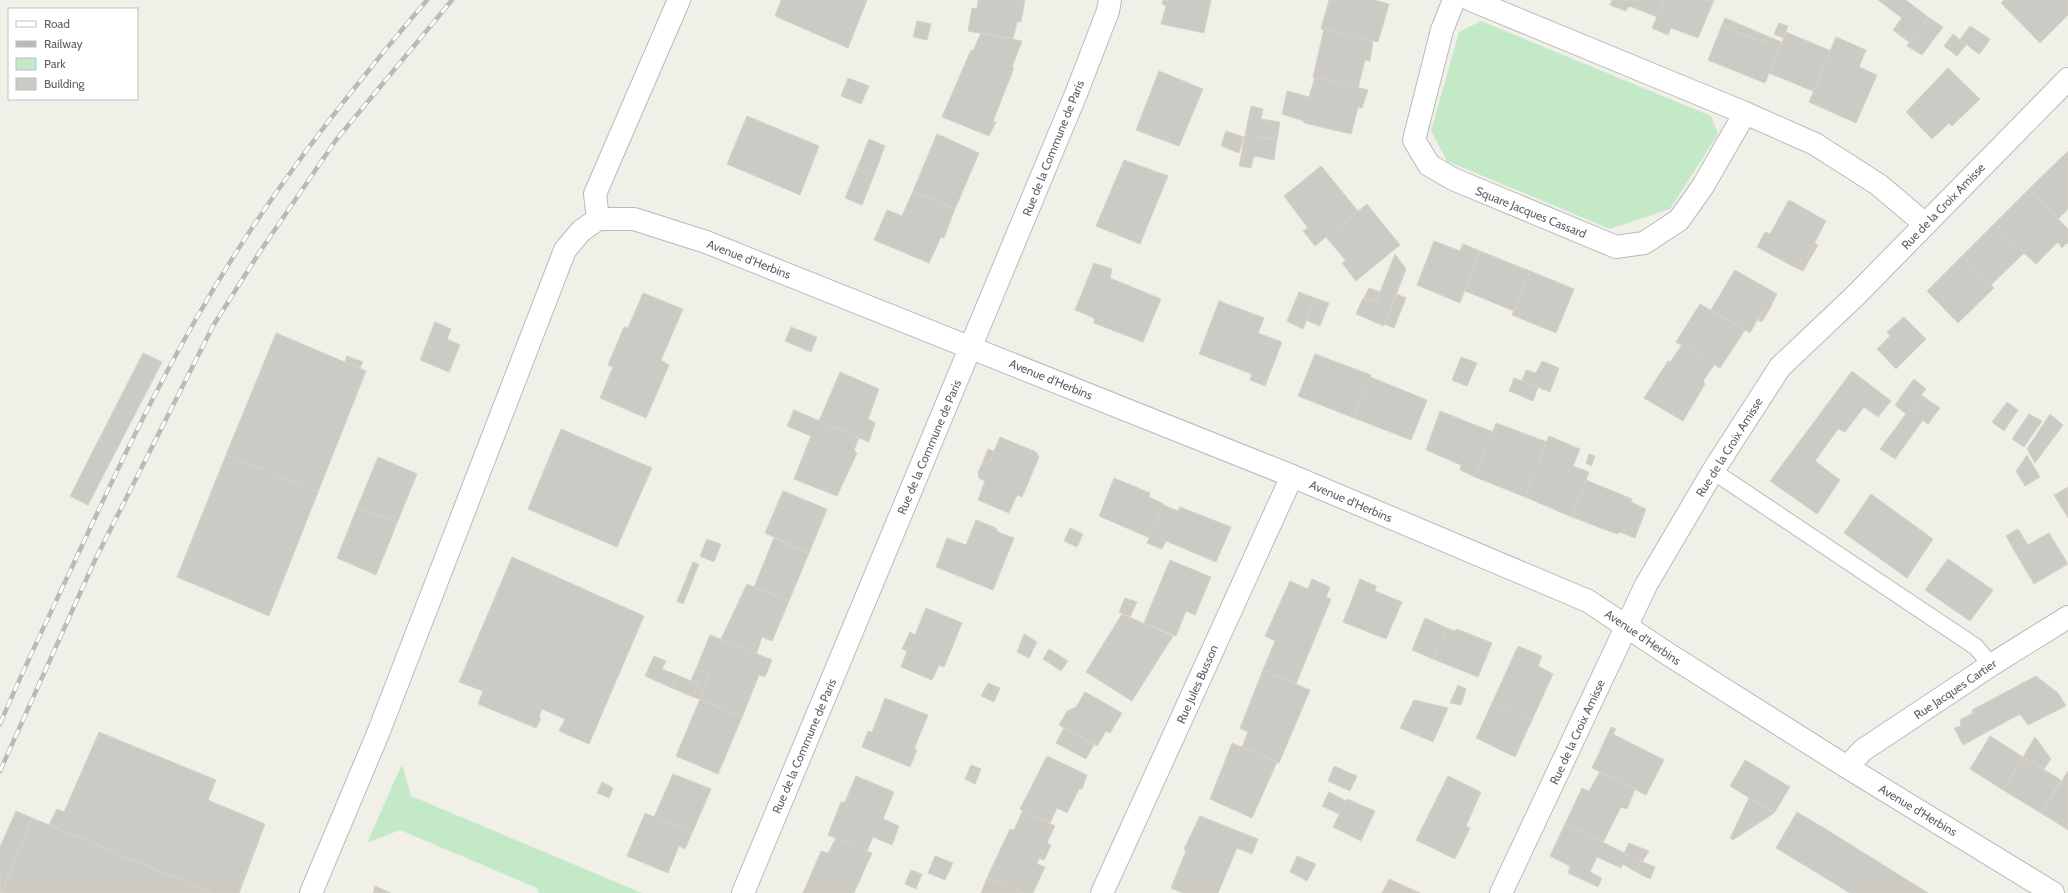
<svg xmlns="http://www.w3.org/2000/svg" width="2068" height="893" font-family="Cabin,sans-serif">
<rect width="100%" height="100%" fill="#f1f0e8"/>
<g fill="#c4e9c7">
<path d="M 1481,21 L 1711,116 L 1718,134 L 1670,209 L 1610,229 L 1447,161 L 1431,131 L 1459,32 Z"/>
<path d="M 402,764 L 411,796 L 642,893 L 539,893 L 537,888 L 400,830 L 367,843 Z"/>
</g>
<g fill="#cccac4" stroke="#d6d3c5">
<path d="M 781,0 L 867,0 L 848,48 L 775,16 Z"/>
<path d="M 978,0 L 1025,0 L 1021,22 L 1017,22 L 1013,39 L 968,31 L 972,8 L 977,9 Z"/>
<path d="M 1163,0 L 1211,0 L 1204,33 L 1161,24 L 1166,6 L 1162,4 Z"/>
<path d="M 1329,0 L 1374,0 L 1389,4 L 1378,42 L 1321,29 Z"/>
<path d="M 1612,0 L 1664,0 L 1657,17 L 1629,6 L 1626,11 L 1610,5 Z"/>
<path d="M 1664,0 L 1714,0 L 1698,38 L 1671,28 L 1668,35 L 1652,28 Z"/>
<path d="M 1878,0 L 1906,0 L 1928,17 L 1910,43 L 1893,30 L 1902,18 Z"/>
<path d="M 2004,0 L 2068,0 L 2068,15 L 2040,43 L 2001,3 Z"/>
<path d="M 1928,17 L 1943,27 L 1922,55 L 1907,46 Z"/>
<path d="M 1725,18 L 1767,36 L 1764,43 L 1722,25 Z"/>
<path d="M 917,21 L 931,24 L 927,40 L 913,37 Z"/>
<path d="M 1779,23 L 1788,26 L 1783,38 L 1774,34 Z"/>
<path d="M 1722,25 L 1764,43 L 1767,36 L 1782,42 L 1765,83 L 1708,60 Z"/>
<path d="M 1970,26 L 1990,39 L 1985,47 L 1964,34 Z"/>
<path d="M 1324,29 L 1373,41 L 1370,61 L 1365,60 L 1358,88 L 1313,77 Z"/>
<path d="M 1786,32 L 1831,51 L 1813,91 L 1769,73 Z"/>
<path d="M 981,33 L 1022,41 L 1012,67 L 1014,68 L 993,121 L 996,122 L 989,136 L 942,117 L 971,50 L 973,51 Z"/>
<path d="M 1953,34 L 1966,45 L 1957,56 L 1944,46 Z"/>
<path d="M 1964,34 L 1985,47 L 1979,54 L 1960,40 Z"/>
<path d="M 1836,37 L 1866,50 L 1859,67 L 1877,75 L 1856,123 L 1809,102 Z"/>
<path d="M 1948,68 L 1980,99 L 1952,126 L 1949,123 L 1932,139 L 1906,112 Z"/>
<path d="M 1159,71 L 1203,89 L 1179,146 L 1136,130 Z"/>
<path d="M 1315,77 L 1368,90 L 1362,108 L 1358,107 L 1351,134 L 1304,123 L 1304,121 L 1282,114 L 1287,91 L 1309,97 Z"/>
<path d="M 848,78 L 869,86 L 861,104 L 841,96 Z"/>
<path d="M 1251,106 L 1263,109 L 1261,119 L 1280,122 L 1277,140 L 1245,135 Z"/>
<path d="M 747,116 L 819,146 L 800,195 L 727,164 Z"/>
<path d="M 1226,131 L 1244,137 L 1239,153 L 1221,146 Z"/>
<path d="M 937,134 L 979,153 L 955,209 L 913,191 Z"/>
<path d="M 1245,135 L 1277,140 L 1274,160 L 1254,156 L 1251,168 L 1239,166 Z"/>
<path d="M 869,139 L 885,146 L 874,175 L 857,169 Z"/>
<path d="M 2068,151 L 2068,209 L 2058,219 L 2029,189 Z"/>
<path d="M 1124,160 L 1168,176 L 1140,244 L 1096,226 Z"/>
<path d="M 1321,166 L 1358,211 L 1315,246 L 1303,231 L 1308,228 L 1284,196 Z"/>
<path d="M 857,169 L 874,175 L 862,205 L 845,198 Z"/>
<path d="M 2029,189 L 2058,219 L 2024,253 L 1995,223 Z"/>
<path d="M 913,191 L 955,209 L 944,238 L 941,237 L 929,263 L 874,240 L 887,210 L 902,216 Z"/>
<path d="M 1789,200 L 1826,221 L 1807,257 L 1803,255 L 1796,268 L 1757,247 L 1765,232 L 1770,234 Z"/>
<path d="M 1367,204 L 1400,245 L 1356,281 L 1342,263 L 1346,261 L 1326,237 Z"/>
<path d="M 2058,219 L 2068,229 L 2068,244 L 2067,243 L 2062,248 L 2058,242 L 2036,264 L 2024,253 Z"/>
<path d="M 1995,223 L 2024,253 L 1991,285 L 1962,256 Z"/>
<path d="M 1434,241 L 1460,251 L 1463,244 L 1480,251 L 1460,303 L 1417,285 Z"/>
<path d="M 1814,243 L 1818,245 L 1803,271 L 1796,268 L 1803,255 L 1807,257 Z"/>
<path d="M 1480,251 L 1530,271 L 1514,311 L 1465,291 Z"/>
<path d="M 1395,254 L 1406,269 L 1384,326 L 1356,314 L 1363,298 L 1376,302 Z"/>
<path d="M 1962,256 L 1994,288 L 1958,323 L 1927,291 Z"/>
<path d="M 1094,263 L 1112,269 L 1110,278 L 1161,299 L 1143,342 L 1094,323 L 1094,318 L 1075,310 Z"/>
<path d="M 1735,270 L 1777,294 L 1769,310 L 1764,307 L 1750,333 L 1711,310 Z"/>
<path d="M 1530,271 L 1574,289 L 1556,333 L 1512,315 Z"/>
<path d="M 1369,288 L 1380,292 L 1376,302 L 1364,298 Z"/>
<path d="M 1299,292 L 1315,298 L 1303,329 L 1287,321 Z"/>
<path d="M 643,293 L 683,309 L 661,360 L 669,365 L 646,418 L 600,398 L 613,367 L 608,365 L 624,327 L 628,328 Z"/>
<path d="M 1397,294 L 1406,298 L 1394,328 L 1385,324 Z"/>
<path d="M 1315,298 L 1329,303 L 1320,326 L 1306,320 Z"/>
<path d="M 1219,301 L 1264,318 L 1258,333 L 1282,342 L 1265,386 L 1250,380 L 1252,374 L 1199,354 Z"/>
<path d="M 1700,304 L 1745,330 L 1720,368 L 1676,342 Z"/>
<path d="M 1764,307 L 1769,310 L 1762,322 L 1758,320 Z"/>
<path d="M 1904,317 L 1926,339 L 1896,369 L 1877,349 L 1890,336 L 1887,332 Z"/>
<path d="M 435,322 L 451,329 L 447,339 L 460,345 L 449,372 L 420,360 Z"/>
<path d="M 791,327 L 817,337 L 811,352 L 785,341 Z"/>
<path d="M 276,333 L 366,371 L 318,492 L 226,455 Z"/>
<path d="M 1682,345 L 1715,364 L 1703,381 L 1705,384 L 1683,421 L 1644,398 L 1668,361 L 1670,362 Z"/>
<path d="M 143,353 L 162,362 L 88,505 L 70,496 Z"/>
<path d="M 1315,354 L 1371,375 L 1354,418 L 1298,396 Z"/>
<path d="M 347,356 L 363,362 L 360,368 L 345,362 Z"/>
<path d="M 1461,357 L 1477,363 L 1467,386 L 1452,380 Z"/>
<path d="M 1542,361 L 1559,368 L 1550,392 L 1522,381 L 1526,370 L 1536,373 Z"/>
<path d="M 1852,371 L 1891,401 L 1878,417 L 1864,407 L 1845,432 L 1838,429 L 1815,461 L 1840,480 L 1817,514 L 1770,481 Z"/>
<path d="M 840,372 L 879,389 L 868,419 L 875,423 L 869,442 L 819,421 Z"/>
<path d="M 1370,377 L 1427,400 L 1411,440 L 1354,418 Z"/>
<path d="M 1514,378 L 1538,387 L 1533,401 L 1509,391 Z"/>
<path d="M 1914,379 L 1926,389 L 1906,414 L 1895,405 Z"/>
<path d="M 1921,395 L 1940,408 L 1928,424 L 1909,410 Z"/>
<path d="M 2007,402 L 2018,410 L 2004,431 L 1992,422 Z"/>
<path d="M 794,410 L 859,438 L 854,450 L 857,453 L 837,496 L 794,479 L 811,436 L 787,426 Z"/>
<path d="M 1909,410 L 1923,420 L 1895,459 L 1880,449 Z"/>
<path d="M 1440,411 L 1493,432 L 1475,477 L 1460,470 L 1461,465 L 1426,450 Z"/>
<path d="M 2029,414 L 2042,421 L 2024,447 L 2012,439 Z"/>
<path d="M 2050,414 L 2063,425 L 2035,463 L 2027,449 Z"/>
<path d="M 1496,423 L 1547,442 L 1525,497 L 1475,477 Z"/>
<path d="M 561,429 L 652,468 L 617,547 L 528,509 Z"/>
<path d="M 1549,436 L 1580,449 L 1573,466 L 1589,472 L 1572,517 L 1525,497 Z"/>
<path d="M 1000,437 L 1036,452 L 1039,457 L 1022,497 L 1017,495 L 1009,513 L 978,500 L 985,481 L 979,478 L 978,472 L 982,464 L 990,461 Z"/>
<path d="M 988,449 L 994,451 L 990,461 L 982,464 Z"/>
<path d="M 1589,454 L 1595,456 L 1591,466 L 1586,463 Z"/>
<path d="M 226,455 L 318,492 L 269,616 L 177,577 Z"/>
<path d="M 2027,455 L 2040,477 L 2025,486 L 2016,471 Z"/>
<path d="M 378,457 L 417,474 L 397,523 L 357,508 Z"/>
<path d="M 1114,478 L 1150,493 L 1149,497 L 1164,504 L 1150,538 L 1099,516 Z"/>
<path d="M 1586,480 L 1632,499 L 1631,502 L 1646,509 L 1635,538 L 1620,532 L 1617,534 L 1572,517 Z"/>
<path d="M 2068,487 L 2068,518 L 2054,495 Z"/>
<path d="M 783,491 L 827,509 L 809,553 L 765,533 Z"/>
<path d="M 1871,494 L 1933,539 L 1907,578 L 1844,533 Z"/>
<path d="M 1163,505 L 1178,511 L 1180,507 L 1231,527 L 1216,562 L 1166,541 L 1162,549 L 1147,543 Z"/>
<path d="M 357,508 L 397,523 L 376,575 L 337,558 Z"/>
<path d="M 976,520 L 996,528 L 998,532 L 1014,538 L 993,590 L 936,567 L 947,538 L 966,545 Z"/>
<path d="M 1070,528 L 1083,534 L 1077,547 L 1064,541 Z"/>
<path d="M 2018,529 L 2028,545 L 2015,552 L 2006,536 Z"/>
<path d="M 2049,533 L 2068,564 L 2034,584 L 2015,552 Z"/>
<path d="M 774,538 L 809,553 L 789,601 L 754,587 Z"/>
<path d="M 707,539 L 721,544 L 714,562 L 700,556 Z"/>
<path d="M 512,557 L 644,616 L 589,744 L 559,731 L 565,719 L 542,709 L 539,716 L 541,718 L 536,728 L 478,704 L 483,691 L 459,682 Z"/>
<path d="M 1948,559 L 1993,590 L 1970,621 L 1925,590 Z"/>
<path d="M 1170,560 L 1211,577 L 1195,615 L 1186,611 L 1176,636 L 1144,623 Z"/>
<path d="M 693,562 L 699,564 L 683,604 L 677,601 Z"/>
<path d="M 1312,579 L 1330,587 L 1326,597 L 1331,599 L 1296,684 L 1263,670 L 1275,641 L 1265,636 L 1290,581 L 1308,589 Z"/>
<path d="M 1360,579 L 1376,586 L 1375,591 L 1402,602 L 1386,639 L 1343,622 Z"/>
<path d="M 747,584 L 789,601 L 772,641 L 762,637 L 756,655 L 721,639 Z"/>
<path d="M 1125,598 L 1137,602 L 1130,617 L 1119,612 Z"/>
<path d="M 926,608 L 962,623 L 944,667 L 939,665 L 932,680 L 901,667 L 907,651 L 902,649 L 910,632 L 915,635 Z"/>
<path d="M 1122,614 L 1173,636 L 1132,701 L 1086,672 Z"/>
<path d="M 1425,618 L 1447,628 L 1433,659 L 1412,650 Z"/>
<path d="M 1447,628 L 1454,631 L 1457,629 L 1492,643 L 1478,677 L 1433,659 Z"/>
<path d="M 1024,634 L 1037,642 L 1029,658 L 1017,652 Z"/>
<path d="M 710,635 L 772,660 L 765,677 L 759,675 L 742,717 L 700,699 L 709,675 L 696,669 Z"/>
<path d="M 1518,646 L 1542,656 L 1538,666 L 1553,674 L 1532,720 L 1493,701 Z"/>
<path d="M 1049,649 L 1068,661 L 1061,671 L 1043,659 Z"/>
<path d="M 654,656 L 666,661 L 662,669 L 677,675 L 672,688 L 645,676 Z"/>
<path d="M 696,669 L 709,675 L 700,699 L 693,697 L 698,684 L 691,681 Z"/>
<path d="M 1263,670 L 1310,690 L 1279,763 L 1242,747 L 1248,732 L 1240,728 Z"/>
<path d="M 677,675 L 698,684 L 693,697 L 672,688 Z"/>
<path d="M 2036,676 L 2058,693 L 2066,706 L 2028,725 L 2020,714 L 1963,745 L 1954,728 L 1961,726 L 1960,720 L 1973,713 L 1972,710 Z"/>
<path d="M 988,683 L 1000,688 L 994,702 L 981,696 Z"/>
<path d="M 1458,685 L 1466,689 L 1461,705 L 1450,703 Z"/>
<path d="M 1085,692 L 1122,713 L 1110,733 L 1106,731 L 1097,746 L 1059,725 L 1067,711 L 1076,707 Z"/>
<path d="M 885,698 L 928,715 L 914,749 L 917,750 L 910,767 L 862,747 L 868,731 L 872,732 Z"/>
<path d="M 700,699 L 742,717 L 718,774 L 676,756 Z"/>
<path d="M 1414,700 L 1448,708 L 1433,742 L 1400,728 Z"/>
<path d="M 1493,701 L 1532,720 L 1515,757 L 1476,738 Z"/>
<path d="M 1611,727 L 1616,729 L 1613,734 L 1664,760 L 1646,795 L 1592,768 Z"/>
<path d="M 1064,728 L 1094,745 L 1086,759 L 1056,743 Z"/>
<path d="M 99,732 L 216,780 L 208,800 L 265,824 L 239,893 L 212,893 L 49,825 L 57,809 L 64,812 Z"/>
<path d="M 1990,736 L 2023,757 L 2003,790 L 1970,769 Z"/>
<path d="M 2035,737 L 2051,759 L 2044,769 L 2023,757 Z"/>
<path d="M 1232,743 L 1277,762 L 1252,818 L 1210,799 L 1216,783 L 1220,785 L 1224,775 L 1220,774 Z"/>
<path d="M 1047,756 L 1087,775 L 1082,789 L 1079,789 L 1067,813 L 1057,808 L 1050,823 L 1020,809 Z"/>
<path d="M 2023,757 L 2061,780 L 2041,813 L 2003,790 Z"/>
<path d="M 1745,760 L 1790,787 L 1774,813 L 1730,786 Z"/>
<path d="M 971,765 L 981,769 L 975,784 L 965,779 Z"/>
<path d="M 1334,766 L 1357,776 L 1350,791 L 1328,781 Z"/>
<path d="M 2068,771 L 2068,830 L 2041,813 Z"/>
<path d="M 1600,772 L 1635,789 L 1627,809 L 1621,807 L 1603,842 L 1565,824 L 1582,788 L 1589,791 Z"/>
<path d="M 673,774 L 711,789 L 692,833 L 654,817 Z"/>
<path d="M 1220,774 L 1224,775 L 1220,785 L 1216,783 Z"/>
<path d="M 856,776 L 894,792 L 883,819 L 899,826 L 892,845 L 873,837 L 867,851 L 828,835 L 841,802 L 845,802 Z"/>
<path d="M 1448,776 L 1481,792 L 1466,826 L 1470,828 L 1455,859 L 1416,840 Z"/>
<path d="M 602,782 L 613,788 L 609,798 L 597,793 Z"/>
<path d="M 1329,792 L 1346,801 L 1339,814 L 1322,806 Z"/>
<path d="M 1749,798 L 1774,813 L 1733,840 L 1730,838 Z"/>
<path d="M 1347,799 L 1375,811 L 1361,841 L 1333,827 Z"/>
<path d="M 1023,810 L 1055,826 L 1047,842 L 1051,846 L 1044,860 L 1039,858 L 1037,864 L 1045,867 L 1033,893 L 1024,893 L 987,878 L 1010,829 L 1014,830 Z"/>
<path d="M 16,811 L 32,818 L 2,893 L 0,893 L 0,847 Z"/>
<path d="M 1797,812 L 1832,833 L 1928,893 L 1850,893 L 1776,848 Z"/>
<path d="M 645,813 L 692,833 L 685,849 L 679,846 L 668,873 L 627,856 Z"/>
<path d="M 1200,816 L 1258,839 L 1252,854 L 1237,848 L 1218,893 L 1183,893 L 1171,888 L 1186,851 L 1184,849 Z"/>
<path d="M 32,818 L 49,825 L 212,893 L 2,893 Z"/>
<path d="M 1565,824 L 1641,861 L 1636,872 L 1623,864 L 1621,868 L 1597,857 L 1590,872 L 1602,878 L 1598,887 L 1568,873 L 1570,866 L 1550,856 Z"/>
<path d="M 836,838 L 872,853 L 854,893 L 803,893 L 821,851 L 828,853 Z"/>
<path d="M 1629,843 L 1649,851 L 1642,862 L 1624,853 Z"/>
<path d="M 935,856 L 953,863 L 945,880 L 928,873 Z"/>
<path d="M 1297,856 L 1316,864 L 1307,881 L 1290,872 Z"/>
<path d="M 1641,861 L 1655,867 L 1650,879 L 1636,872 Z"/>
<path d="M 911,870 L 922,874 L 916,889 L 905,884 Z"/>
<path d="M 987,878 L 1024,893 L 981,893 Z"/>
<path d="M 1389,879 L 1420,893 L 1382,893 Z"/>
<path d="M 375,886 L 391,893 L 373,893 Z"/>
</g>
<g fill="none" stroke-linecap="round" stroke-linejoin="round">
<g stroke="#b8b9be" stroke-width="18">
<path id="lane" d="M 1713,471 L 1976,647 L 1991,665"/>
</g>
<g stroke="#b8b9be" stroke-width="24">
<g id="street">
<path d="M 1454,0 L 1442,30 L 1414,140 L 1429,165 L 1453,179 L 1616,247 L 1644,243 L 1679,220 L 1703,186 L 1745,113"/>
<path d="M 1471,0 L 1745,113 L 1815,144 L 1879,185 L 1925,224"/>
<path d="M 598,219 L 634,219 L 706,242 L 1292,476 L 1588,601 L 1668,654 L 1847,767 L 2053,893"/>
<path d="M 1847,767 L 1863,750 L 1991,665 L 2068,617"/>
<path d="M 311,893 L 379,731 L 565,250 L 581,231 L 598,219 L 595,194 L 679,0"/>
<path d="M 743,893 L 1076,94 L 1108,11 L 1110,0"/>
<path d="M 1102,893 L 1292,476"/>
<path d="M 1501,893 L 1646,585 L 1713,471 L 1780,367 L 1855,296 L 2068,79"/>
</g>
</g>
<use href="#lane" stroke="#fff" stroke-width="16"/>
<use href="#street" stroke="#fff" stroke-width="22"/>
<g stroke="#b8b9b9" stroke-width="4.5">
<g id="rail">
<path d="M 0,724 C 25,665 53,608 80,550 C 116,472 153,394 196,319 C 261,204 342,100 427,0"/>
<path d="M 0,771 L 95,560 L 213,326 L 259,253 L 336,140 L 452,0"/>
</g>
</g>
<use href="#rail" stroke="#fff" stroke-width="3" stroke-dasharray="9" stroke-linecap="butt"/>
</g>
<g text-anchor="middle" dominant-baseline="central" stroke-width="3" stroke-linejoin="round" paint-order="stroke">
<g font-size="12" fill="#5f6268" stroke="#fff">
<text transform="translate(1053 148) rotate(-68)">Rue de la Commune de Paris</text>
<text transform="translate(1943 206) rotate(-46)">Rue de la Croix Amisse</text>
<text transform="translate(1531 212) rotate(22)">Square Jacques Cassard</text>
<text transform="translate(749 259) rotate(21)">Avenue d'Herbins</text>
<text transform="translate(1051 379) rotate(22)">Avenue d'Herbins</text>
<text transform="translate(929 447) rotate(-67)">Rue de la Commune de Paris</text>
<text transform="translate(1729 447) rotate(-58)">Rue de la Croix Amisse</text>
<text transform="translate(1351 501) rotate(23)">Avenue d'Herbins</text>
<text transform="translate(1643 637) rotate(34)">Avenue d'Herbins</text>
<text transform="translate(1197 684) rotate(-66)">Rue Jules Busson</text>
<text transform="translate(1955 689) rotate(-34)">Rue Jacques Cartier</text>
<text transform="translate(1577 732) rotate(-65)">Rue de la Croix Amisse</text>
<text transform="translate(804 746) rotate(-67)">Rue de la Commune de Paris</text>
<text transform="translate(1918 810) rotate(31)">Avenue d'Herbins</text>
</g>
</g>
<rect x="8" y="8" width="130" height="92" fill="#ffffff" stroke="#bfc0c3"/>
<rect x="16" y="21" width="20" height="6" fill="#ffffff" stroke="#bfc0c3"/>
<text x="44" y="28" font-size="12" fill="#5f6268">Road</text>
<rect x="16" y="41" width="20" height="6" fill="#b8b9b9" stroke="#bfc0c3"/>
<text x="44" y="48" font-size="12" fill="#5f6268">Railway</text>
<rect x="16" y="58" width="20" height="12" fill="#c4e9c7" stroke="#bfc0c3"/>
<text x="44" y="68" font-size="12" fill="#5f6268">Park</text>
<rect x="16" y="78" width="20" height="12" fill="#cccac4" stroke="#bfc0c3"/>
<text x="44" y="88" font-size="12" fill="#5f6268">Building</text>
</svg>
